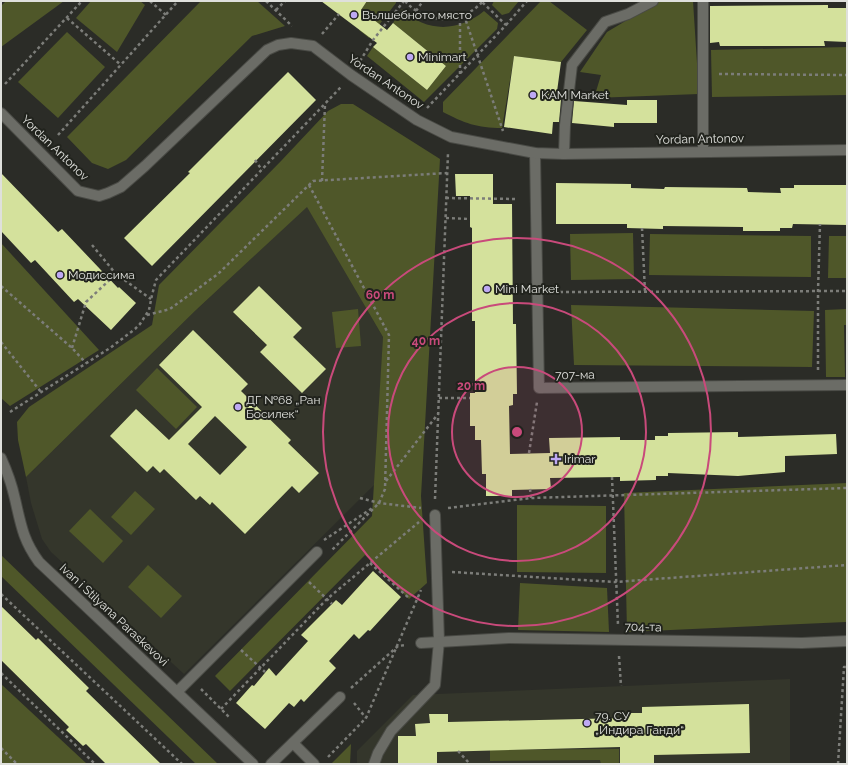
<svg xmlns="http://www.w3.org/2000/svg" width="848" height="765" font-family="Raleway,sans-serif">
<rect width="100%" height="100%" fill="#2b2c27"/>
<g fill="#34362b">
<path d="M 307,206 L 383,337 L 375,484 L 184,674 L 51,552 L 42,539 L 31,503 L 26,477 L 196,310 Z"/>
<path d="M 790,679 L 790,764 L 357,764 L 357,751 L 413,695 Z"/>
</g>
<g fill="#4f5729">
<path d="M 6,1 L 64,1 L 1,47 L 1,6 Z"/>
<path d="M 91,1 L 140,1 L 145,5 L 117,52 L 76,18 Z"/>
<path d="M 201,1 L 257,1 L 285,26 L 252,36 L 126,160 L 108,169 L 92,163 L 67,137 Z"/>
<path d="M 367,1 L 396,1 L 396,3 L 369,38 L 359,30 L 369,17 L 361,10 Z"/>
<path d="M 494,1 L 519,1 L 509,13 L 502,15 L 492,5 Z"/>
<path d="M 541,1 L 549,1 L 587,30 L 561,62 L 514,56 L 502,128 C 477,128 464,123 443,112 L 443,102 Z"/>
<path d="M 659,1 L 693,1 L 699,94 L 594,98 L 601,75 L 580,72 L 607,32 Z"/>
<path d="M 402,9 C 426,33 459,32 484,11 L 498,23 L 497,29 L 424,102 L 367,56 L 373,47 L 427,90 L 446,66 L 393,23 Z"/>
<path d="M 67,32 L 105,67 L 58,118 L 18,82 Z"/>
<path d="M 847,47 L 847,95 L 712,97 L 711,50 Z"/>
<path d="M 341,104 L 353,104 L 440,159 L 421,496 L 427,583 L 409,599 L 365,555 L 230,691 L 215,676 L 372,516 L 383,337 L 307,207 L 196,310 L 26,477 L 18,440 L 17,422 L 29,407 L 152,325 L 159,285 L 281,161 L 328,111 Z"/>
<path d="M 633,233 L 634,279 L 571,280 L 570,234 Z"/>
<path d="M 650,234 L 811,236 L 811,277 L 649,275 Z"/>
<path d="M 829,236 L 847,236 L 847,278 L 828,278 Z"/>
<path d="M 1,243 L 99,350 L 10,406 L 1,398 Z"/>
<path d="M 571,305 L 814,311 L 812,367 L 574,365 Z"/>
<path d="M 358,309 L 361,346 L 336,348 L 332,312 Z"/>
<path d="M 847,309 L 847,325 L 844,325 L 845,377 L 826,377 L 825,310 Z"/>
<path d="M 157,368 L 197,407 L 176,429 L 136,390 Z"/>
<path d="M 847,483 L 846,622 L 627,632 L 624,493 Z"/>
<path d="M 135,491 L 155,509 L 131,535 L 111,517 Z"/>
<path d="M 517,505 L 606,506 L 606,573 L 517,572 Z"/>
<path d="M 90,509 L 123,541 L 103,563 L 69,531 Z"/>
<path d="M 1,555 L 218,764 L 196,764 L 1,576 Z"/>
<path d="M 148,565 L 182,596 L 161,618 L 128,587 Z"/>
<path d="M 520,583 L 607,588 L 609,632 L 518,630 Z"/>
<path d="M 1,684 L 87,764 L 1,764 Z"/>
<path d="M 351,744 L 350,764 L 331,764 Z"/>
<path d="M 619,749 L 619,764 L 601,764 L 600,760 L 490,761 L 490,750 Z"/>
</g>
<g fill="#d4e19c" fill-rule="evenodd">
<path d="M 321,1 L 367,1 L 361,10 L 387,30 L 393,23 L 446,66 L 427,90 L 373,47 L 377,43 Z"/>
<path d="M 828,5 L 828,8 L 846,8 L 847,42 L 824,41 L 825,46 L 720,46 L 719,42 L 710,43 L 710,6 Z"/>
<path d="M 514,56 L 561,62 L 556,99 L 561,100 L 559,122 L 553,122 L 552,134 L 504,127 Z"/>
<path d="M 288,72 L 316,100 L 152,266 L 124,238 L 190,173 L 188,172 Z"/>
<path d="M 627,100 L 657,100 L 657,123 L 614,123 L 614,127 L 572,123 L 574,101 L 627,105 Z"/>
<path d="M 1,173 L 58,232 L 62,229 L 118,288 L 119,287 L 136,303 L 111,330 L 78,299 L 74,302 L 35,260 L 31,263 L 1,231 Z"/>
<path d="M 455,174 L 493,174 L 493,204 L 512,204 L 513,324 L 516,324 L 517,394 L 513,394 L 513,405 L 509,406 L 510,454 L 550,453 L 549,438 L 620,437 L 620,440 L 655,440 L 655,436 L 668,436 L 668,433 L 738,432 L 738,437 L 836,434 L 837,454 L 785,456 L 785,472 L 738,476 L 668,473 L 668,476 L 656,476 L 656,480 L 620,481 L 620,477 L 550,478 L 551,489 L 512,490 L 512,496 L 486,496 L 486,474 L 482,474 L 481,440 L 475,440 L 475,426 L 470,426 L 470,393 L 475,393 L 475,321 L 472,321 L 472,228 L 470,227 L 470,196 L 456,196 Z"/>
<path d="M 556,183 L 631,184 L 631,188 L 664,189 L 665,187 L 747,188 L 748,192 L 781,193 L 780,188 L 794,188 L 794,185 L 847,185 L 847,225 L 793,224 L 792,228 L 780,228 L 780,231 L 743,231 L 743,227 L 663,226 L 663,229 L 627,228 L 627,224 L 556,224 Z"/>
<path d="M 259,286 L 302,328 L 293,337 L 326,369 L 302,393 L 260,352 L 267,345 L 233,312 Z"/>
<path d="M 193,330 L 248,384 L 241,391 L 291,440 L 288,443 L 319,473 L 299,493 L 292,486 L 245,534 L 212,502 L 210,505 L 200,496 L 196,500 L 164,469 L 160,473 L 153,466 L 147,472 L 110,436 L 136,409 L 169,440 L 202,407 L 159,365 ZM 215,416 L 247,447 L 220,475 L 188,444 Z"/>
<path d="M 373,571 L 401,597 L 370,631 L 368,630 L 359,639 L 354,634 L 329,661 L 336,668 L 304,702 L 301,699 L 294,707 L 289,703 L 265,729 L 236,703 L 252,685 L 254,686 L 269,668 L 276,676 L 308,641 L 301,635 L 336,600 L 342,605 Z"/>
<path d="M 1,606 L 36,640 L 38,638 L 89,688 L 86,691 L 161,764 L 106,764 L 86,744 L 83,746 L 66,730 L 69,727 L 1,660 Z"/>
<path d="M 749,704 L 750,753 L 654,755 L 654,764 L 620,764 L 620,747 L 437,752 L 437,764 L 398,764 L 398,736 L 416,736 L 415,724 L 430,723 L 429,714 L 448,714 L 448,722 L 624,718 L 623,713 L 642,713 L 642,707 Z"/>
</g>
<g fill="none" stroke-linecap="round" stroke-linejoin="round">
<g stroke="#494a45" stroke-width="12">
<g id="lane">
<path d="M 703,1 L 703,152"/>
<path d="M 535,153 L 539,388 L 847,385"/>
<path d="M 564,154 L 565,125 L 572,65 L 605,22 L 628,14 L 653,1"/>
<path d="M 177,692 L 317,552"/>
<path d="M 293,743 L 314,764"/>
<path d="M 374,764 L 378,753 L 391,731 L 435,685 L 439,641 L 435,515"/>
</g>
</g>
<g stroke="#494a45" stroke-width="12">
<g id="street">
<path d="M 1,113 L 78,191 L 99,196 L 108,193 L 121,187 L 145,166 L 267,50 L 278,45 L 291,43 L 313,46 L 351,75 L 417,120 L 451,137 L 535,153 L 564,154 L 847,150"/>
<path d="M 1,458 C 7,471 12,485 15,499 C 21,525 23,540 39,562 L 253,764"/>
<path d="M 421,643 L 509,638 L 802,643 L 847,641"/>
<path d="M 271,764 L 340,697"/>
</g>
</g>
<g stroke="#7c7d79" stroke-width="2.5" stroke-dasharray="3 3" stroke-linecap="butt">
<path d="M 150,1 L 166,15"/>
<path d="M 266,1 L 292,26"/>
<path d="M 405,1 C 426,25 462,25 483,1"/>
<path d="M 276,10 L 285,1"/>
<path d="M 416,11 L 423,1"/>
<path d="M 464,15 L 503,131"/>
<path d="M 460,17 L 460,74"/>
<path d="M 67,18 L 121,65"/>
<path d="M 506,25 L 527,1"/>
<path d="M 322,34 L 339,14"/>
<path d="M 360,61 L 373,40 L 404,1"/>
<path d="M 719,74 L 847,75"/>
<path d="M 5,84 L 82,1"/>
<path d="M 427,108 L 506,25 L 481,1"/>
<path d="M 58,135 L 178,1"/>
<path d="M 255,160 L 262,170"/>
<path d="M 322,181 L 325,104"/>
<path d="M 309,185 L 389,335 L 385,489 L 379,503 L 332,550"/>
<path d="M 446,198 L 516,199"/>
<path d="M 446,218 L 470,219"/>
<path d="M 642,228 L 645,292"/>
<path d="M 92,245 L 116,274 L 151,299"/>
<path d="M 1,286 L 72,348 L 86,363"/>
<path d="M 554,292 L 847,291"/>
<path d="M 147,315 L 170,309 L 218,274 L 313,181 L 447,173"/>
<path d="M 1,342 L 41,392"/>
<path d="M 72,348 L 86,302 L 116,274"/>
<path d="M 818,370 L 818,291 L 820,224"/>
<path d="M 439,398 L 470,398"/>
<path d="M 10,412 L 110,348 L 135,329 L 140,324 L 149,310 L 152,295 L 156,280 L 341,87"/>
<path d="M 529,453 L 537,402"/>
<path d="M 612,477 L 618,625"/>
<path d="M 386,481 L 438,414"/>
<path d="M 530,489 L 531,498"/>
<path d="M 360,498 L 379,503 L 421,508"/>
<path d="M 435,499 L 448,153"/>
<path d="M 448,508 L 531,498 L 847,488"/>
<path d="M 324,540 L 374,507"/>
<path d="M 370,563 L 410,599"/>
<path d="M 452,572 L 615,582 L 847,565"/>
<path d="M 309,582 L 332,604"/>
<path d="M 1,594 L 182,764"/>
<path d="M 241,650 L 265,672"/>
<path d="M 619,656 L 621,686"/>
<path d="M 1,673 L 95,764"/>
<path d="M 351,688 L 398,646 L 406,645"/>
<path d="M 201,689 L 230,718"/>
<path d="M 354,703 L 366,718"/>
<path d="M 221,709 L 327,599 L 419,522"/>
<path d="M 1,748 L 17,764"/>
<path d="M 458,751 L 470,764"/>
<path d="M 328,757 L 366,718 L 421,590"/>
<path d="M 838,764 L 844,667 L 847,667"/>
</g>
<use href="#lane" stroke="#6b6c66" stroke-width="10"/>
<use href="#street" stroke="#6b6c66" stroke-width="10"/>
</g>
<circle cx="517" cy="432" r="65" fill="#c94a7b" fill-opacity=".12"/>
<g fill="none" stroke="#c94a7b" stroke-width="2">
<circle cx="517" cy="432" r="65"/>
<circle cx="517" cy="432" r="129"/>
<circle cx="517" cy="432" r="194"/>
</g>
<g fill="#bea9f4" stroke="#21231d" stroke-width="1.5">
<circle cx="354" cy="15" r="4"/>
<circle cx="410" cy="57" r="4"/>
<circle cx="533" cy="95" r="4"/>
<circle cx="60" cy="275" r="4"/>
<circle cx="487" cy="289" r="4"/>
<circle cx="238" cy="407" r="4"/>
<path d="M554 453h4v4h4v4h-4v4h-4v-4h-4v-4h4z"/>
<circle cx="587" cy="723" r="4"/>
</g>
<g text-anchor="middle" dominant-baseline="central" stroke-width="4" stroke-linejoin="round" paint-order="stroke">
<g font-size="12" fill="#dfe0dc" stroke="#21231d" text-anchor="start">
<text x="362" y="15">Вълшебното място</text>
<text x="418" y="57">Minimart</text>
<text x="541" y="95">KAM Market</text>
<text x="68" y="275">Модиссима</text>
<text x="495" y="289">Mini Market</text>
<text x="246" y="400">ДГ №68 „Ран<tspan x="246" dy="14">Босилек“</tspan></text>
<text x="564" y="459">Irimar</text>
<text x="595" y="716">79. СУ<tspan x="595" dy="14">„Индира Ганди“</tspan></text>
</g>
<g font-size="12" fill="#dfe0dc" stroke="#21231d">
<text transform="translate(386 82) rotate(34)">Yordan Antonov</text>
<text transform="translate(700 139) rotate(-1)">Yordan Antonov</text>
<text transform="translate(55 148) rotate(44)">Yordan Antonov</text>
<text transform="translate(575 375) rotate(-1)">707-ма</text>
<text transform="translate(114 615) rotate(43)">Ivan i Stilyana Paraskevovi</text>
<text transform="translate(643 627) rotate(1)">704-та</text>
</g>
</g>
<circle cx="517" cy="432" r="6" fill="#c94a7b" stroke="#21231d" stroke-width="2"/>
<g font-size="12" text-anchor="middle" font-weight="bold" fill="#c94a7b" stroke="#21231d" stroke-width="4" stroke-linejoin="round" paint-order="stroke">
<text x="380" y="299">60 m</text>
<text x="426" y="345">40 m</text>
<text x="471" y="390">20 m</text>
</g>
<rect width="848" height="765" fill="none" stroke="#dfe0dc" stroke-width="4"/>
</svg>
